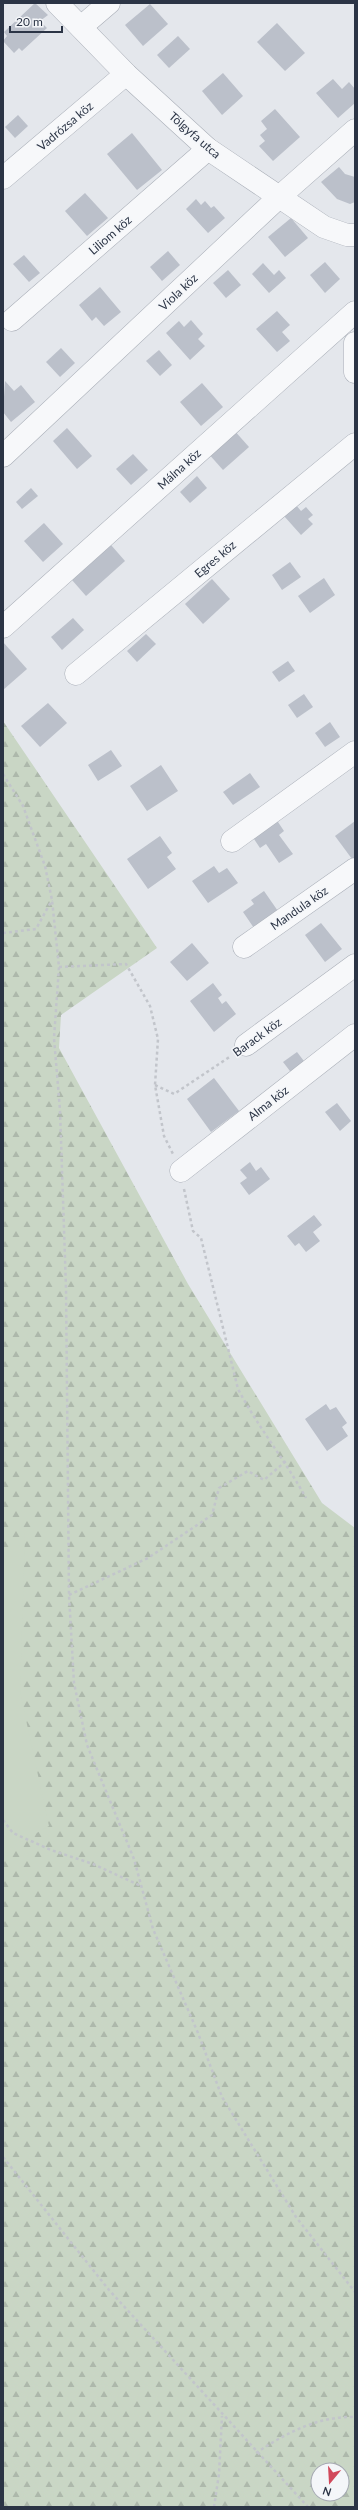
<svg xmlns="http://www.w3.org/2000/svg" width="358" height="2510" font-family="Lato,sans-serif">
<defs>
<pattern id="forest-firs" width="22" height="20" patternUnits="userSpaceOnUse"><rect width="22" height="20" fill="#c9d6c5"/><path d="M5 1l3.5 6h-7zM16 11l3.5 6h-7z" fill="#adb8ab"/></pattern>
</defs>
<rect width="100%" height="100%" fill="#e4e7ec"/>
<path fill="url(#forest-firs)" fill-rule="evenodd" d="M 3,721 L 157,948 L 61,1015 L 59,1048 L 188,1284 L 322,1503 L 355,1528 L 355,2507 L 3,2507 ZM 318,2470 L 342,2470 L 342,2494 L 318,2494 Z"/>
<path fill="#c9d6c5" d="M 25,1533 L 20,1692 L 49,1826 L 3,1852 L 3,1558 Z"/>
<g fill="#bbc0ca">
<path d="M 35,3 L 48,15 L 40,21 L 47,28 L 22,51 L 19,48 L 14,53 L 3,41 L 7,36 L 4,32 Z"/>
<path d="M 150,4 L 168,24 L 143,46 L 125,25 Z"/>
<path d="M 277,23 L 305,53 L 285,71 L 257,42 Z"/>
<path d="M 178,36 L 190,49 L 169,68 L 157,55 Z"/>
<path d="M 223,73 L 243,96 L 222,115 L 202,91 Z"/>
<path d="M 333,79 L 342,89 L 349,82 L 355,89 L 355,103 L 338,118 L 316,93 Z"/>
<path d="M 275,109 L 300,137 L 273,161 L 259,146 L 265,141 L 260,135 L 267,129 L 261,121 Z"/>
<path d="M 18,115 L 28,126 L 15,138 L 5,127 Z"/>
<path d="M 132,133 L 162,170 L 137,190 L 107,154 Z"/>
<path d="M 339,167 L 345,174 L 355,177 L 355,202 L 350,204 L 337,199 L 321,182 Z"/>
<path d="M 85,193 L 108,218 L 87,236 L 65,211 Z"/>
<path d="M 196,199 L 201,205 L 205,201 L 211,208 L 214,206 L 225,218 L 208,233 L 186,209 Z"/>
<path d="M 291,218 L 308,238 L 285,257 L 268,237 Z"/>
<path d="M 168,251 L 180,265 L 162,281 L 150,267 Z"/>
<path d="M 24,255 L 40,273 L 29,282 L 13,264 Z"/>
<path d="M 325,262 L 340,279 L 325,293 L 310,275 Z"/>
<path d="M 263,263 L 274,275 L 279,270 L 286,278 L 269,293 L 252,274 Z"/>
<path d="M 228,270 L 241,285 L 226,298 L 213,283 Z"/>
<path d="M 100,287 L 121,312 L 104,326 L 96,317 L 92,321 L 79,305 Z"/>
<path d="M 277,311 L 290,325 L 282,332 L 290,341 L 277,352 L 256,329 Z"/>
<path d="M 191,320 L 203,334 L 198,339 L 205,346 L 190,360 L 166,333 L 179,321 L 184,327 Z"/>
<path d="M 61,348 L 75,363 L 60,377 L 46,362 Z"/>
<path d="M 159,350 L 172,365 L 160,376 L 146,361 Z"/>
<path d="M 5,381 L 14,391 L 21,385 L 35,402 L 11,422 L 3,412 Z"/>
<path d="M 202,383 L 223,407 L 201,426 L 180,402 Z"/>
<path d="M 67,428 L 92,456 L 77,469 L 53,441 Z"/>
<path d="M 233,429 L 249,447 L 223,470 L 207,452 Z"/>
<path d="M 133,454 L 148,470 L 131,485 L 116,469 Z"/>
<path d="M 197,476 L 207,488 L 190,503 L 180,492 Z"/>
<path d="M 31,488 L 38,496 L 22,509 L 16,502 Z"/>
<path d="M 296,505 L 301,511 L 306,507 L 313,515 L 308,519 L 313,524 L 301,535 L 284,516 Z"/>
<path d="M 44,523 L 63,544 L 43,562 L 24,541 Z"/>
<path d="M 111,545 L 125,561 L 86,596 L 72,580 Z"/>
<path d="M 290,562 L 301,577 L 282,590 L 272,575 Z"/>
<path d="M 324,578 L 335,595 L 310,613 L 298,596 Z"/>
<path d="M 212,579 L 230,599 L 203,624 L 185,604 Z"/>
<path d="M 73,618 L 84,630 L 62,650 L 51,637 Z"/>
<path d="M 146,634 L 156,644 L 137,662 L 127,651 Z"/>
<path d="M 3,642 L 27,669 L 3,690 Z"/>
<path d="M 288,661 L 295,671 L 279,682 L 272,672 Z"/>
<path d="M 304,694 L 313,707 L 297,718 L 288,705 Z"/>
<path d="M 48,703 L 67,723 L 40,747 L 21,726 Z"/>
<path d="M 330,722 L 340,737 L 325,747 L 315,733 Z"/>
<path d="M 111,750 L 122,766 L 98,781 L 88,765 Z"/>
<path d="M 161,765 L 178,791 L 147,811 L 130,786 Z"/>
<path d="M 250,773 L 260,787 L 233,805 L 223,792 Z"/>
<path d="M 274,816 L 284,831 L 279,835 L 293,854 L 279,863 L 266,844 L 260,848 L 250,833 Z"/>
<path d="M 355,821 L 355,863 L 335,836 Z"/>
<path d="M 160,836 L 172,853 L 167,857 L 176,869 L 148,889 L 127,859 Z"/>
<path d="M 214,866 L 219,873 L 227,868 L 238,883 L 208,903 L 192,881 Z"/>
<path d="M 264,891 L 280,914 L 256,931 L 243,912 L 254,904 L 251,900 Z"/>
<path d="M 321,923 L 342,949 L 325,962 L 305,935 Z"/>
<path d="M 192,943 L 209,963 L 187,981 L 170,962 Z"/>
<path d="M 213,983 L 222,995 L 218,998 L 222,1004 L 226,1001 L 236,1014 L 214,1032 L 190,1001 Z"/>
<path d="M 297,1052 L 307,1065 L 293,1075 L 283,1062 Z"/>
<path d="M 214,1078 L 239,1111 L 211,1132 L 187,1099 Z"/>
<path d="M 337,1103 L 351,1121 L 340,1131 L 325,1112 Z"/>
<path d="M 250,1162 L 256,1171 L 261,1167 L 270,1179 L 249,1195 L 240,1183 L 247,1178 L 240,1170 Z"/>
<path d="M 314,1215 L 322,1225 L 313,1232 L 320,1241 L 306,1252 L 299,1243 L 295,1246 L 287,1236 Z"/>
<path d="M 326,1404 L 330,1410 L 336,1407 L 347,1423 L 342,1427 L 348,1436 L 327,1451 L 305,1419 Z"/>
</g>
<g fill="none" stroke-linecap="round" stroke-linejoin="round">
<g stroke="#a9aeb7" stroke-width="23">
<g id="minor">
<path d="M 57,3 L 126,74 L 208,149 L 324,227 L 347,235 L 355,235"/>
<path d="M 81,27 L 109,3"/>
<path d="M 3,178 L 126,74"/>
<path d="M 12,320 L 208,149"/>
<path d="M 355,343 L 355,372"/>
<path d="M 3,456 L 278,198 L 355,130"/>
<path d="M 3,627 L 355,312"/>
<path d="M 76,674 L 355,444"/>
<path d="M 232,841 L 355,752"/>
<path d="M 244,947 L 355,869"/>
<path d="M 246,1045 L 355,965"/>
<path d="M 181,1171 L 355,1035"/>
</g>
</g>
<g stroke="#c2c5cb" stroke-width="2.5" stroke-dasharray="3 3" stroke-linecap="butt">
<path d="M 3,774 L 23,806 L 45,866 L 52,900 L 59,967 L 54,1038 L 60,1110 L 66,1288 L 69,1595 L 74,1683 L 87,1745 L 134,1859 L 153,1929 L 198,2033 L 222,2097 L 296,2217 L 355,2292"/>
<path d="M 3,933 L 36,929 L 52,900"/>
<path d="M 59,967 L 126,964 L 150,1006 L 158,1039 L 155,1085 L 164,1136 L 173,1154"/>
<path d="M 155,1085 L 174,1094 L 231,1056"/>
<path d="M 184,1189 L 193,1231 L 201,1238 L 238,1389 C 258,1427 285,1460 306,1498"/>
<path d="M 69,1595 L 148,1558 L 212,1515 L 219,1488 L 248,1471 L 264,1480 L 286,1461"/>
<path d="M 3,1820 L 13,1833 L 51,1850 L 93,1864 L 141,1886"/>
<path d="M 3,2157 L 109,2290 L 308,2507"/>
<path d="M 256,2453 C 286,2433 318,2416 355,2417"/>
<path d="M 214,2507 L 219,2474 L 222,2416"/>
</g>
<use href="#minor" stroke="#f7f8fa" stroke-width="22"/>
</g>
<g text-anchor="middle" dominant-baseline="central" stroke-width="3" stroke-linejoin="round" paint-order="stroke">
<g font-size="12" fill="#2b3445" stroke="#f4f6f9">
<text transform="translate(65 126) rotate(-40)">Vadrózsa köz</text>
<text transform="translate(195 135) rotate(41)">Tölgyfa utca</text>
<text transform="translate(110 235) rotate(-41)">Liliom köz</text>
<text transform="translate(178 292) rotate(-43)">Viola köz</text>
<text transform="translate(179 469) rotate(-42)">Málna köz</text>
<text transform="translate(215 559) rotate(-40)">Egres köz</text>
<text transform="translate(299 908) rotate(-35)">Mandula köz</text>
<text transform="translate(257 1037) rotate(-36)">Barack köz</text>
<text transform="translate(268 1103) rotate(-38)">Alma köz</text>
</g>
</g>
<rect width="358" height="2510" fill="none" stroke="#2b3445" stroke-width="8"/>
<g transform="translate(330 2482) rotate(198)"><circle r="19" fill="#f4f6f9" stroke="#a4a8b1"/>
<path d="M0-3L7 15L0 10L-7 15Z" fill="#d1495b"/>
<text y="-6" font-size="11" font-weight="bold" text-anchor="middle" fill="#2b3445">N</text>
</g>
<path d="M10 26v6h52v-6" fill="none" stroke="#2b3445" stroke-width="2"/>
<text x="16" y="26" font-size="12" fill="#2b3445" stroke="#f4f6f9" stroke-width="3" paint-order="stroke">20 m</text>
</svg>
